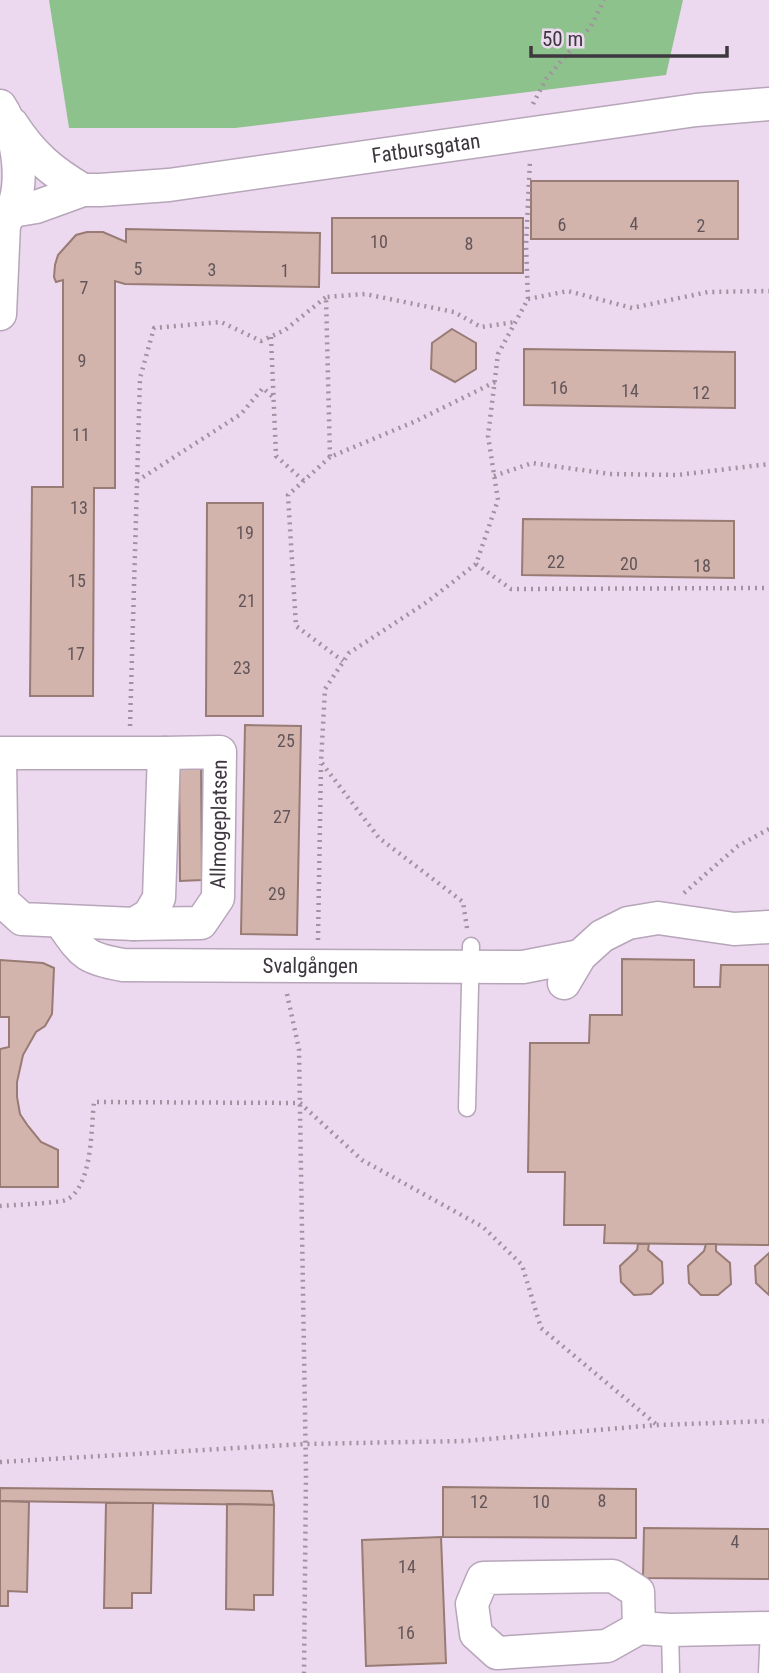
<svg xmlns="http://www.w3.org/2000/svg" width="769" height="1673" font-family="'Roboto Condensed',sans-serif">
<rect width="100%" height="100%" fill="#edd9ef"/>
<path fill="#8ec28d" d="M 49,0 L 683,0 L 666,75 L 235,128 L 69,128 Z"/>
<g fill="#d2b4ad" stroke="#977b74" stroke-width="2">
<rect x="531" y="181" width="207" height="58"/>
<rect x="332" y="218" width="191" height="55"/>
<path d="M 126,229 L 320,233 L 319,287 L 125,284 L 115,281 L 115,488 L 94,488 L 93,696 L 30,696 L 32,487 L 63,487 L 63,280 L 56,282 L 54,277 L 55,265 L 58,255 L 76,235 L 87,232 L 103,232 L 126,242 Z"/>
<path d="M 452,329 L 476,343 L 476,369 L 455,382 L 431,369 L 432,343 Z"/>
<path d="M 524,349 L 735,352 L 735,408 L 524,405 Z"/>
<path d="M 207,503 L 263,503 L 263,716 L 206,716 Z"/>
<path d="M 523,519 L 734,521 L 734,578 L 522,575 Z"/>
<path d="M 245,725 L 301,726 L 297,935 L 241,934 Z"/>
<path d="M 179,762 L 201,762 L 202,880 L 180,881 Z"/>
<path d="M 622,959 L 694,960 L 694,987 L 720,987 L 721,965 L 769,965 L 769,1245 L 604,1243 L 605,1225 L 564,1225 L 565,1172 L 528,1172 L 530,1043 L 589,1043 L 590,1015 L 622,1015 Z"/>
<path d="M 0,960 L 43,963 L 54,968 L 52,1014 L 45,1026 L 36,1032 L 23,1055 L 17,1082 L 17,1097 L 20,1114 L 28,1126 L 41,1142 L 58,1150 L 58,1187 L 0,1187 L 0,1049 L 9,1047 L 9,1017 L 0,1017 Z"/>
<path d="M 638,1244 L 649,1244 L 648,1250 L 662,1262 L 663,1283 L 651,1294 L 634,1295 L 621,1282 L 620,1266 L 637,1250 Z"/>
<path d="M 706,1244 L 716,1244 L 716,1251 L 730,1263 L 731,1284 L 718,1295 L 701,1295 L 689,1283 L 688,1266 L 704,1251 Z"/>
<path d="M 769,1253 L 769,1295 L 756,1283 L 755,1266 Z"/>
<path d="M 443,1487 L 636,1489 L 636,1538 L 443,1537 Z"/>
<path d="M 0,1488 L 272,1491 L 274,1505 L 0,1501 Z"/>
<path d="M 0,1501 L 29,1502 L 27,1592 L 8,1591 L 8,1606 L 0,1606 Z"/>
<path d="M 106,1503 L 153,1503 L 151,1593 L 132,1593 L 132,1608 L 104,1608 Z"/>
<path d="M 227,1504 L 274,1505 L 273,1595 L 254,1595 L 254,1610 L 226,1609 Z"/>
<path d="M 644,1528 L 769,1529 L 769,1579 L 643,1578 Z"/>
<path d="M 441,1537 L 446,1663 L 366,1666 L 362,1540 Z"/>
</g>
<g fill="none" stroke-linecap="round" stroke-linejoin="round">
<g stroke="#b7a5ba" stroke-width="19">
<g id="service">
<path d="M 467,1108 L 471,946"/>
<path d="M 670,1630 L 671,1673"/>
<path d="M 767,1673 L 769,1628"/>
</g>
</g>
<g stroke="#b7a5ba" stroke-width="35">
<g id="minor">
<path d="M 0,106 C 20,136 29,199 1,226"/>
<path d="M 12,124 C 32,155 51,171 83,190"/>
<path id="s1" d="M 12,211 L 36,207 L 83,190 L 100,190 L 169,185 L 696,110 L 769,104"/>
<path d="M 0,314 L 4,224"/>
<path d="M 0,753 L 164,753 L 159,898 L 149,915 L 134,924"/>
<path id="s2" d="M 0,756 L 2,901 L 22,919 L 134,924 L 201,923 L 218,898 L 220,752 L 164,753"/>
<path id="s3" d="M 60,921 C 83,953 83,958 123,965 L 523,967 L 580,956"/>
<path d="M 564,983 L 580,956 L 602,936 L 628,923 L 658,918 L 734,929 L 769,927"/>
<path d="M 639,1628 L 638,1592 L 613,1576 L 483,1578 L 472,1604 L 476,1634 L 497,1653 L 607,1646 L 639,1628 L 670,1630 L 769,1628"/>
</g>
</g>
<g stroke="#a092a1" stroke-width="4.5" stroke-dasharray="2 5" stroke-linecap="butt">
<path d="M 533,104 L 546,79 L 591,26 L 604,0"/>
<path d="M 528,299 L 568,291 L 632,308 L 708,292 L 769,291"/>
<path d="M 271,337 L 276,456 L 304,481"/>
<path d="M 495,382 L 416,421 L 330,457 L 326,297 L 365,294 L 454,312 L 481,327 L 515,322"/>
<path d="M 330,457 L 288,495 L 296,626 L 343,661"/>
<path d="M 494,476 L 532,463 L 610,474 L 677,475 L 769,464"/>
<path d="M 137,481 L 241,414 L 263,388 L 274,398"/>
<path d="M 476,564 L 511,589 L 769,588"/>
<path d="M 130,726 L 140,378 L 154,328 L 221,322 L 261,341 L 285,330 L 326,297"/>
<path d="M 684,893 L 738,846 L 769,829"/>
<path d="M 467,928 L 463,902 L 379,838 L 321,762 L 325,689 L 349,653 L 427,602 L 476,564 L 498,500 L 488,436 L 498,354 L 528,299 L 526,245 L 530,160"/>
<path d="M 318,940 L 321,764"/>
<path d="M 287,994 L 299,1049 L 306,1474 L 304,1673"/>
<path d="M 0,1206 C 12,1205 59,1203 66,1200 C 93,1187 91,1127 94,1102 L 300,1103 L 362,1160 L 483,1227 L 522,1265 L 541,1328 L 657,1425"/>
<path d="M 0,1462 L 304,1444 L 464,1441 L 657,1425 L 769,1421"/>
</g>
<use href="#service" stroke="#fff" stroke-width="16"/>
<use href="#minor" stroke="#fff" stroke-width="32"/>
</g>
<g text-anchor="middle" dominant-baseline="central" stroke-width="6" stroke-linejoin="round" paint-order="stroke">
<g font-size="18" fill="#63565a">
<text x="634" y="223">4</text>
<text x="562" y="224">6</text>
<text x="701" y="225">2</text>
<text x="379" y="241">10</text>
<text x="469" y="243">8</text>
<text x="138" y="268">5</text>
<text x="212" y="269">3</text>
<text x="285" y="270">1</text>
<text x="84" y="287">7</text>
<text x="82" y="360">9</text>
<text x="559" y="387">16</text>
<text x="630" y="390">14</text>
<text x="701" y="392">12</text>
<text x="81" y="434">11</text>
<text x="79" y="507">13</text>
<text x="245" y="532">19</text>
<text x="556" y="561">22</text>
<text x="629" y="563">20</text>
<text x="702" y="565">18</text>
<text x="77" y="580">15</text>
<text x="247" y="600">21</text>
<text x="76" y="653">17</text>
<text x="242" y="667">23</text>
<text x="286" y="740">25</text>
<text x="282" y="816">27</text>
<text x="277" y="893">29</text>
<text x="602" y="1500">8</text>
<text x="479" y="1501">12</text>
<text x="541" y="1501">10</text>
<text x="735" y="1541">4</text>
<text x="407" y="1566">14</text>
<text x="406" y="1632">16</text>
</g>
<g font-size="21" fill="#3e373f" stroke="#edd9ef">
<text stroke="none"><textPath href="#s1" startOffset="420">Fatbursgatan</textPath></text>
<text stroke="none"><textPath href="#s2" startOffset="455">Allmogeplatsen</textPath></text>
<text stroke="none"><textPath href="#s3" startOffset="268">Svalgången</textPath></text>
</g>
</g>
<path d="M531 46v10h196v-10" fill="none" stroke="#3e373f" stroke-width="3.5"/>
<text x="542" y="46" font-size="21" fill="#3e373f" stroke="#edd9ef" stroke-width="5" paint-order="stroke">50 m</text>
</svg>
